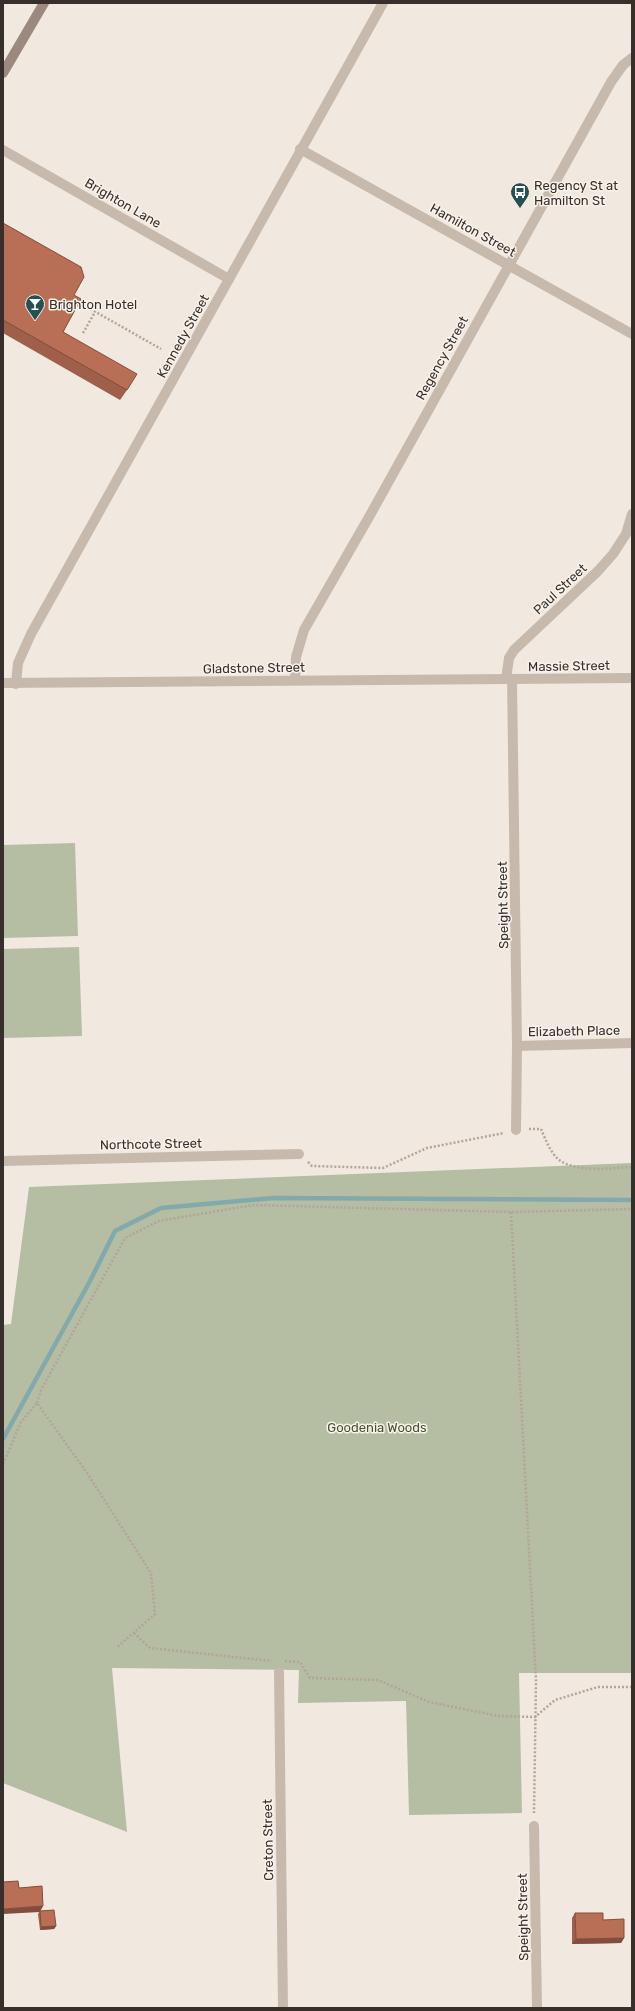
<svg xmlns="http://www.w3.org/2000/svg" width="635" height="2011" font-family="Rubik,sans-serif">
<rect width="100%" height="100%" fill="#f1e9e0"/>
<g fill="#b5bea2">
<path d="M 75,843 L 78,936 L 3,938 L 3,845 Z"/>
<path d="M 79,947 L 82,1036 L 3,1038 L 3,949 Z"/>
<path d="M 632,1163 L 632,1673 L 519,1673 L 522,1813 L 409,1815 L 406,1701 L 298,1703 L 299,1670 L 112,1668 L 127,1832 L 3,1783 L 3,1325 L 11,1324 L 29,1187 Z"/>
</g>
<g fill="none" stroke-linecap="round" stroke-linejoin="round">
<path stroke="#82a9ab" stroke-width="4.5" d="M 3,1439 L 90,1281 L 115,1231 L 161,1208 L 273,1198 L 632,1200"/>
<g stroke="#b3a498" stroke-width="2.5" stroke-dasharray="2 2" stroke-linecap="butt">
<path d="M 80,303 L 161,349"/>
<path d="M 83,333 L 95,312"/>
<path d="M 529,1129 L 541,1129 C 545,1138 550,1152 558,1159 C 574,1173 612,1168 632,1167"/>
<path d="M 308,1162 L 312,1166 L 383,1168 L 427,1148 L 504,1133"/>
<path d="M 511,1212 L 536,1680 L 534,1813"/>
<path d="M 37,1403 L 41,1390 L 125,1238 L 159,1221 L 253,1205 L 511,1212 L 632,1209"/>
<path d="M 3,1464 L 21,1422 L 37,1403 L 87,1473 L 151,1573 L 155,1614 L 116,1648"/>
<path d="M 134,1633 L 150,1648 L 272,1661"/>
<path d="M 285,1661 L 300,1662 L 310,1678 L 378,1680 L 429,1702 L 499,1716 L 535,1717 L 555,1700 L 598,1687 L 632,1687"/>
</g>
<g stroke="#c8b9ad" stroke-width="10">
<path d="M 300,149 L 632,334"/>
<path d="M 3,150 L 229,279"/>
<path d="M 506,679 L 509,658 L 514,650 L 598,571 L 613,554 L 626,534 L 632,514"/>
<path d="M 512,679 L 517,1046 L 516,1130"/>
<path d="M 295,680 L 296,657 L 304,630 L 369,517 L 611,82 L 623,65 L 632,58"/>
<path d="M 3,683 L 632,678"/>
<path d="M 16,684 L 18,663 L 31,634 L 383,3"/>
<path d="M 517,1046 L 632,1043"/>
<path d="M 3,1161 L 299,1154"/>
<path d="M 279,1672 L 283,2008"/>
<path d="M 534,1826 L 537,2008"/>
</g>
<path stroke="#9b897f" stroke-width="10" d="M 3,73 L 44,3"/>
</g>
<g fill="#9f5f4a">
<path d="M 3,223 L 74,295 L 63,332 L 127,390 L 120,400 L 3,333 Z"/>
<path d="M 40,1911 L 56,1926 L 54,1929 L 40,1930 L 38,1914 Z"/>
<path d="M 575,1913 L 603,1920 L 624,1938 L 621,1943 L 572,1944 L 572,1918 Z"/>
</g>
<g fill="#824d3c">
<path d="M 43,1906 L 40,1912 L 3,1914 L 3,1909 Z"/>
<path d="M 56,1926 L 54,1929 L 40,1930 L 41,1927 Z"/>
<path d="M 624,1938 L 621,1943 L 572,1944 L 576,1939 Z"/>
</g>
<g fill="#b96e56" stroke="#824d3c">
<path d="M 3,223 L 81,267 L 84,277 L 74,295 L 81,299 L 63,332 L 137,374 L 127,390 L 3,320 Z"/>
<path d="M 18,1881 L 19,1888 L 42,1886 L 43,1906 L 3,1909 L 3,1882 Z"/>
<path d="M 54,1910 L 56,1926 L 41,1927 L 40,1911 Z"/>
<path d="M 575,1913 L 603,1913 L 603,1920 L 624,1919 L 624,1938 L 576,1939 Z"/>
</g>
<defs>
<g id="bus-pin" transform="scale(1)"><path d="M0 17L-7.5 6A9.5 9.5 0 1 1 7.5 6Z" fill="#255154" stroke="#f9f3ec"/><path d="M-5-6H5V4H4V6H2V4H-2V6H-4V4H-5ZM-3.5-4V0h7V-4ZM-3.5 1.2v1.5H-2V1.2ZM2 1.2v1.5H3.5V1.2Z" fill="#fff"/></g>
<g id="bar-pin" transform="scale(1)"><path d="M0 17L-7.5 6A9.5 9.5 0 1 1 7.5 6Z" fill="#255154" stroke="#f9f3ec"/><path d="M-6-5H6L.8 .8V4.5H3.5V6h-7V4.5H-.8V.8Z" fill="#fff"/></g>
</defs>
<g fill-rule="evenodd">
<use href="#bus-pin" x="520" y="192"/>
<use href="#bar-pin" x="35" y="304"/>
</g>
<g text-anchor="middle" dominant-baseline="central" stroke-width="3" stroke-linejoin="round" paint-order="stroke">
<g font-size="13" fill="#372f2b" stroke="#f9f3ec" text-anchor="start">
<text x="534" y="185">Regency St at<tspan x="534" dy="15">Hamilton St</tspan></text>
<text x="49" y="304">Brighton Hotel</text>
</g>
<g font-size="13" fill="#372f2b" stroke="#f9f3ec">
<text transform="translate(123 203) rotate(30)">Brighton Lane</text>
<text transform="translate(473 230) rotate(29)">Hamilton Street</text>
<text transform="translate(183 336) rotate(-61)">Kennedy Street</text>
<text transform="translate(442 358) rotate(-61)">Regency Street</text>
<text transform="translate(560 589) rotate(-43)">Paul Street</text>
<text transform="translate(569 666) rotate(-1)">Massie Street</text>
<text transform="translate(254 668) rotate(-1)">Gladstone Street</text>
<text transform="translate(503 905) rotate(-91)">Speight Street</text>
<text transform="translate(574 1031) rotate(-1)">Elizabeth Place</text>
<text transform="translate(151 1144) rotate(-1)">Northcote Street</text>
<text transform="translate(268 1840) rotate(-91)">Creton Street</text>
<text transform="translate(523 1917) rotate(-91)">Speight Street</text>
</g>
<g font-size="13" fill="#465331" stroke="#f9f3ec">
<text x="377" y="1427">Goodenia Woods</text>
</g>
</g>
<rect width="635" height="2011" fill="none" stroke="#372f2b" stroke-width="8"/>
</svg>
